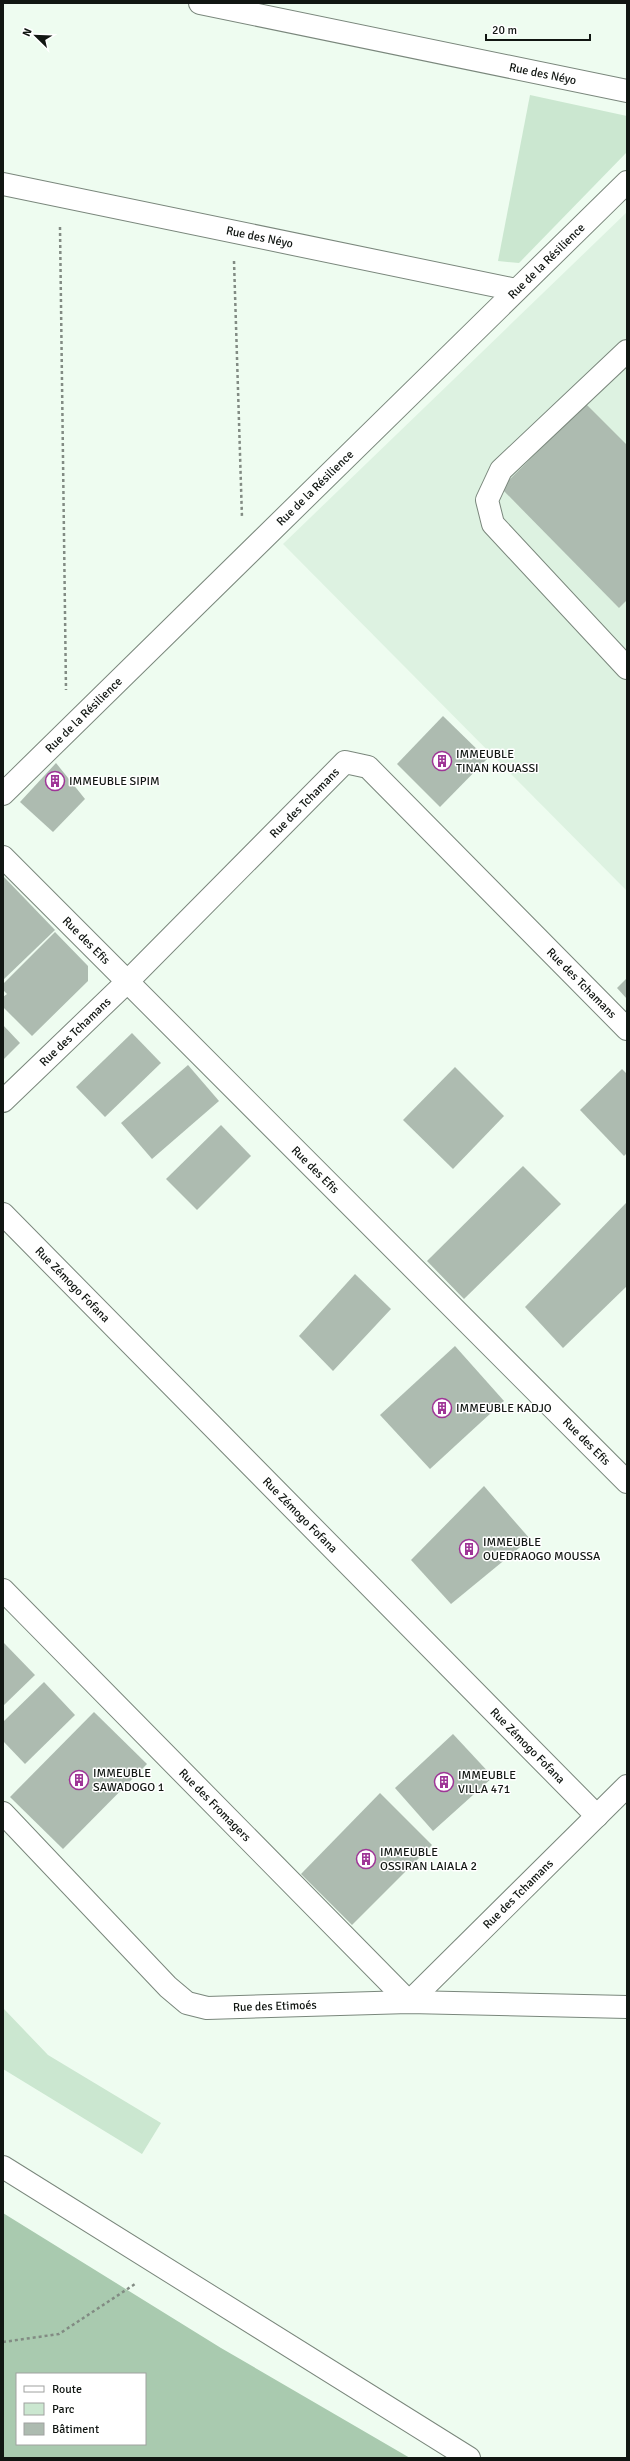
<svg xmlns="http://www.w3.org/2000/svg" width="630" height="2461" font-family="Signika,sans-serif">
<rect width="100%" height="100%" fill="#eefcf0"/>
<path fill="#ddf2e1" d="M 627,212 L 627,891 L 283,544 Z"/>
<g fill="#cbe7d0">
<path d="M 530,95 L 627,116 L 627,152 L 519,263 L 498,261 Z"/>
<path d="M 3,2008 L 48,2055 L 161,2123 L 142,2154 L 3,2069 Z"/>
</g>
<path fill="#a9caaf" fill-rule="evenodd" d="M 3,2213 L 221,2348 L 410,2458 L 3,2458 ZM 17,2374 L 145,2374 L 145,2444 L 17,2444 Z"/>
<g fill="#adbbb0">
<path d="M 586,404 L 627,445 L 627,600 L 619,608 L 501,488 Z"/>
<path d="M 443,716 L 487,759 L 440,807 L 397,764 Z"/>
<path d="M 56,763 L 85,799 L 53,832 L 20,802 Z"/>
<path d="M 3,876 L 55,930 L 3,980 Z"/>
<path d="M 55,932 L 88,966 L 88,981 L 32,1036 L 3,1007 L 3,997 L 7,994 L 3,990 L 3,984 Z"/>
<path d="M 627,978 L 627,999 L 617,988 Z"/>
<path d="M 3,1025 L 20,1043 L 3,1060 Z"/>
<path d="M 132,1033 L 161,1063 L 105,1117 L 76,1087 Z"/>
<path d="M 188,1065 L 219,1101 L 152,1159 L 121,1123 Z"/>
<path d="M 455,1067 L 504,1116 L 453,1169 L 403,1120 Z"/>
<path d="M 622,1069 L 627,1074 L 627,1153 L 624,1156 L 580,1110 Z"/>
<path d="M 221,1125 L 251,1156 L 197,1210 L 166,1179 Z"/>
<path d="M 523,1166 L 561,1204 L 464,1299 L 427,1261 Z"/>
<path d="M 627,1202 L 627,1286 L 563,1348 L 525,1307 Z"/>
<path d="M 355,1274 L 391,1309 L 333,1371 L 299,1336 Z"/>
<path d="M 455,1346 L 504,1401 L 430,1469 L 380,1415 Z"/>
<path d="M 484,1486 L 530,1539 L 451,1604 L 411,1560 Z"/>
<path d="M 3,1642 L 35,1675 L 3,1706 Z"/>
<path d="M 44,1682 L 75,1715 L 25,1764 L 3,1741 L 3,1722 Z"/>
<path d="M 94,1712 L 147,1764 L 63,1849 L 10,1797 Z"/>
<path d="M 453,1734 L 493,1777 L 433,1831 L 395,1788 Z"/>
<path d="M 380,1793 L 432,1845 L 352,1925 L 301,1874 Z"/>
</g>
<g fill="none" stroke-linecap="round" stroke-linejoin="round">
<g stroke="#7a877c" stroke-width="24">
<g id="minor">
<path id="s1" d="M 200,3 L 627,91"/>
<path id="s2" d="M 3,184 L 516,290"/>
<path d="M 627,351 L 501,470 L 487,500 L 493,524 L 627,668"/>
<path id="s3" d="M 3,794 L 627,182"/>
<path id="s4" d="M 3,857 L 627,1482"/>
<path id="s5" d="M 3,1101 L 127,982 L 345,762 L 368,767 L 627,1029"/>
<path id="s6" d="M 3,1214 L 597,1816"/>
<path id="s7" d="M 3,1590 L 409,2002 L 627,1786"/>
<path id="s8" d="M 3,1813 L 168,1987 L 187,2003 L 207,2008 L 409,2002 L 627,2007"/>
<path d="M 3,2167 L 469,2458"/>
</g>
</g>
<g stroke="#828b83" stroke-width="2.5" stroke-dasharray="3 3" stroke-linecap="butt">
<path d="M 60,227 L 66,690"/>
<path d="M 234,261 L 242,518"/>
<path d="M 3,2342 L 59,2334 L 135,2284"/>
</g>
<use href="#minor" stroke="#fff" stroke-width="22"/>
</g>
<defs>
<g id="building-ring" transform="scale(1)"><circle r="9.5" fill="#fff" stroke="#9f3597" stroke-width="1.5"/><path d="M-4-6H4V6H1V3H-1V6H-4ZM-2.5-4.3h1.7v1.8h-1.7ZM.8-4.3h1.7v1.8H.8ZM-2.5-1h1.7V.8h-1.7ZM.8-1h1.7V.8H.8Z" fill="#9f3597"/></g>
</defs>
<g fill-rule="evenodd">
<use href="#building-ring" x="442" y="761"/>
<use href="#building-ring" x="55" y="781"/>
<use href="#building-ring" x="442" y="1408"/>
<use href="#building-ring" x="469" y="1549"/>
<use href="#building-ring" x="79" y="1780"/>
<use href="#building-ring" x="444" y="1782"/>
<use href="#building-ring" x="366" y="1859"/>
</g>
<g text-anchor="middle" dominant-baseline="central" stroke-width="3" stroke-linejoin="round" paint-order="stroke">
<g font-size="12" fill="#111612" stroke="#fff">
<text stroke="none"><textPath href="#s1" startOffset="350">Rue des Néyo</textPath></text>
<text stroke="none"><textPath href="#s2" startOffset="262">Rue des Néyo</textPath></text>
<text stroke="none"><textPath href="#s3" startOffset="761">Rue de la Résilience</textPath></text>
<text stroke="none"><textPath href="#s3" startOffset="437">Rue de la Résilience</textPath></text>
<text stroke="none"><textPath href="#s3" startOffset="113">Rue de la Résilience</textPath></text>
<text stroke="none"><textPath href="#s5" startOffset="424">Rue des Tchamans</textPath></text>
<text stroke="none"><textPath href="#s4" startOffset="118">Rue des Efis</textPath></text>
<text stroke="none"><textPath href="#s5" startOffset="809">Rue des Tchamans</textPath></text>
<text stroke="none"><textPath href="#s5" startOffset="100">Rue des Tchamans</textPath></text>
<text stroke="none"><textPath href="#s4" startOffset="442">Rue des Efis</textPath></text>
<text stroke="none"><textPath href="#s6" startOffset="99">Rue Zémogo Fofana</textPath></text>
<text stroke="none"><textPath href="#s4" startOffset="826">Rue des Efis</textPath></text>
<text stroke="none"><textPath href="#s6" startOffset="423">Rue Zémogo Fofana</textPath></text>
<text stroke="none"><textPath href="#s6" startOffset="747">Rue Zémogo Fofana</textPath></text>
<text stroke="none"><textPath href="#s7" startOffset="302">Rue des Fromagers</textPath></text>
<text stroke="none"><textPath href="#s7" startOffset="732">Rue des Tchamans</textPath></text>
<text stroke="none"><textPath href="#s8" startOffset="353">Rue des Etimoés</textPath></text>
</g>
<g font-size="12" fill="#111612" stroke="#fff" text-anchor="start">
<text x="456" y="754">IMMEUBLE<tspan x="456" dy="14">TINAN KOUASSI</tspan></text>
<text x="69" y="781">IMMEUBLE SIPIM</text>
<text x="456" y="1408">IMMEUBLE KADJO</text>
<text x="483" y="1542">IMMEUBLE<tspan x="483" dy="14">OUEDRAOGO MOUSSA</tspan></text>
<text x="93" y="1773">IMMEUBLE<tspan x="93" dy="14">SAWADOGO 1</tspan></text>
<text x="458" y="1775">IMMEUBLE<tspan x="458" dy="14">VILLA 471</tspan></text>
<text x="380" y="1852">IMMEUBLE<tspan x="380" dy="14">OSSIRAN LAIALA 2</tspan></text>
</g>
</g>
<rect width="630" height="2461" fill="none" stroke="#111612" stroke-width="8"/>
<rect x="16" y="2373" width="130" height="72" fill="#ffffff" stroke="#a0a2a0"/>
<rect x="24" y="2386" width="20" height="6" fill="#ffffff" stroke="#a0a2a0"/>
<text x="52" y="2393" font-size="12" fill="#111612">Route</text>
<rect x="24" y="2403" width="20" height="12" fill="#cbe7d0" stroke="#a0a2a0"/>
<text x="52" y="2413" font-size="12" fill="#111612">Parc</text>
<rect x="24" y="2423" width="20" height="12" fill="#adbbb0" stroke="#a0a2a0"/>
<text x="52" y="2433" font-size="12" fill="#111612">Bâtiment</text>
<g transform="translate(36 36) rotate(293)" stroke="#ffffff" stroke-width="3" paint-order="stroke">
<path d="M0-3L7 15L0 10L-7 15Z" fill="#111612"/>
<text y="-6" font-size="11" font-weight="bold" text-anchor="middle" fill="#111612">N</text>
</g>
<path d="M486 34v6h104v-6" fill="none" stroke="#111612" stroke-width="2"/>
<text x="492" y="34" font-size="12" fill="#111612" stroke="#ffffff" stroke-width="3" paint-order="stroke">20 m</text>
</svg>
